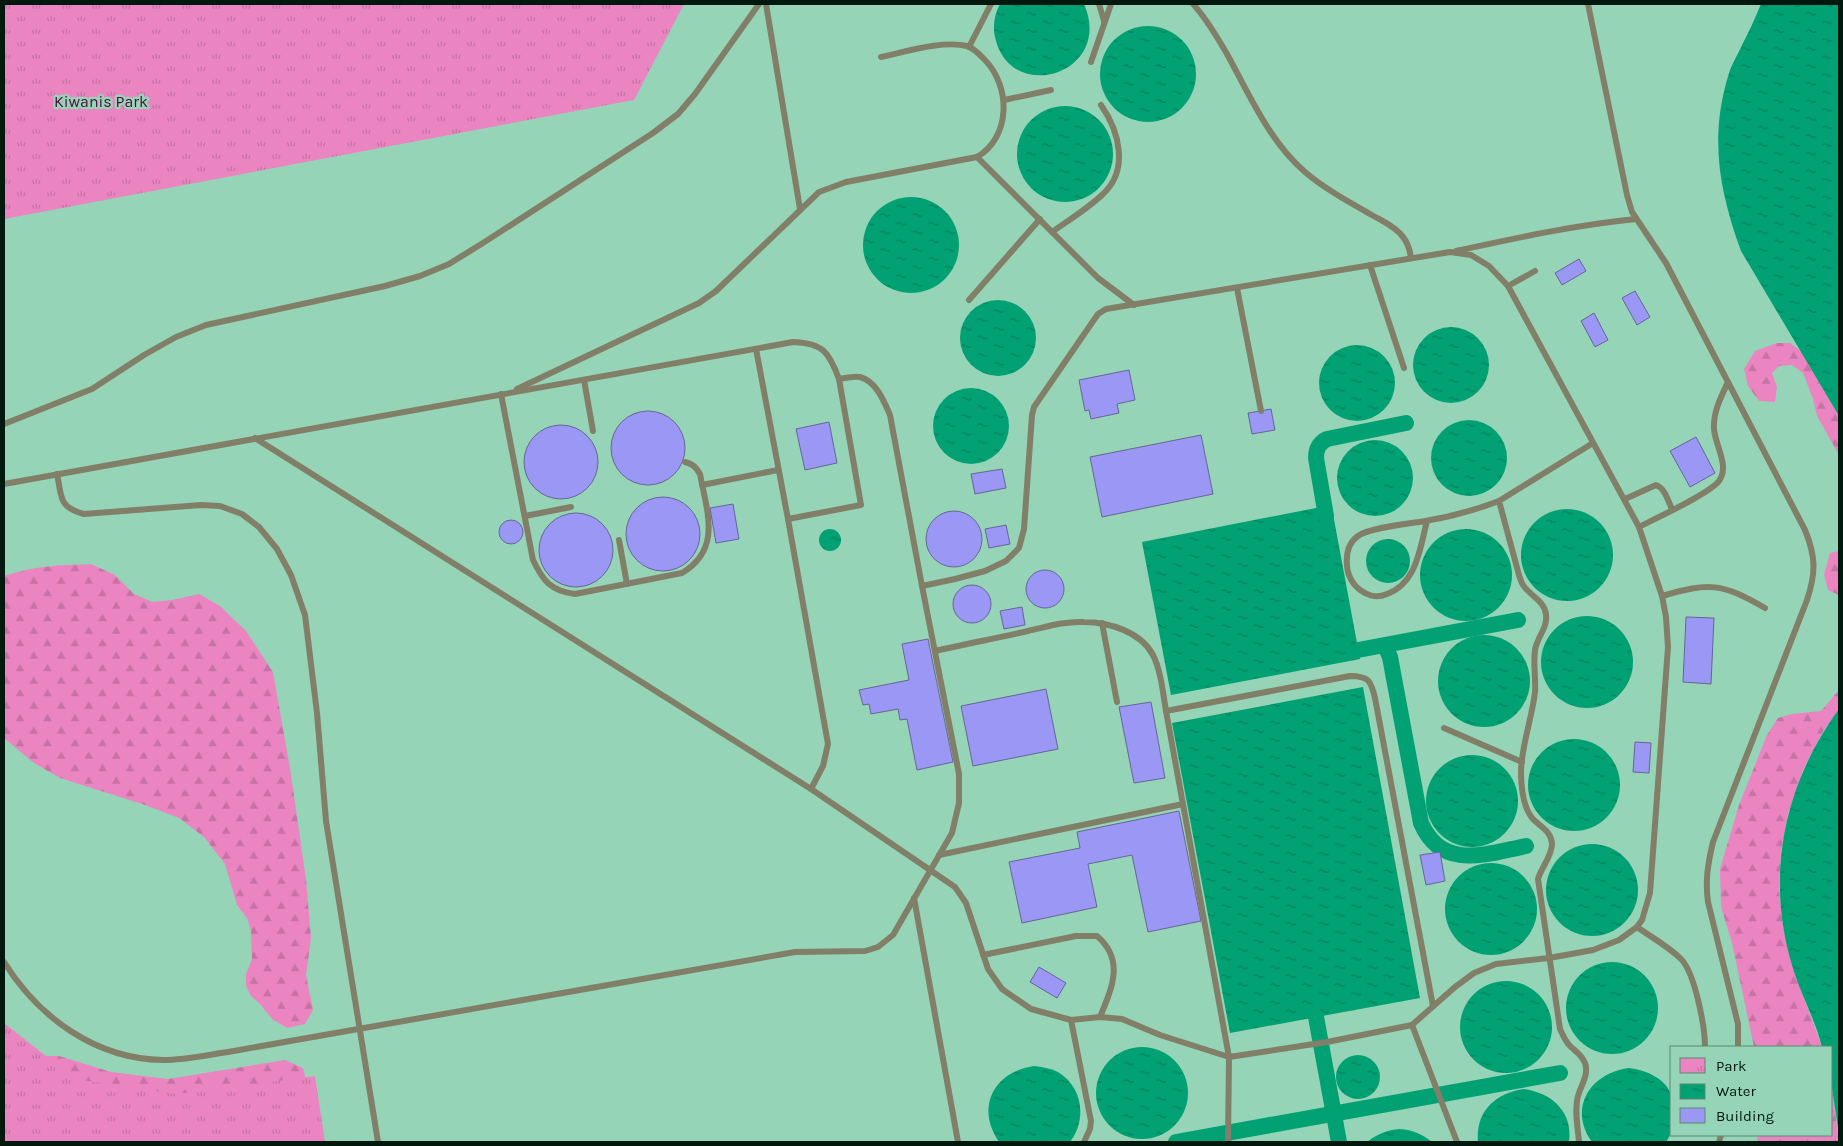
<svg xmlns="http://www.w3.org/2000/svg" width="1843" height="1146" font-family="Karla,sans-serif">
<defs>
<pattern id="forest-firs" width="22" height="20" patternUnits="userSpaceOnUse" patternTransform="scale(1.25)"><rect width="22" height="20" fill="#ea85c1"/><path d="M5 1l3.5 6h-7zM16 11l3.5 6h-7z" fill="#c772a5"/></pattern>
<pattern id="park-tufts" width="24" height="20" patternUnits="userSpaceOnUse" patternTransform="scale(1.25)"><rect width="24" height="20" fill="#ea85c1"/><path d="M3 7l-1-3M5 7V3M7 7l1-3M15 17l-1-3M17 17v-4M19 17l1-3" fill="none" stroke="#c772a5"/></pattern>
<pattern id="water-ripples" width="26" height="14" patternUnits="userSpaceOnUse" patternTransform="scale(1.25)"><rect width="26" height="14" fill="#01a173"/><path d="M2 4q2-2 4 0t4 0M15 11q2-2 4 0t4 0" fill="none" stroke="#01825d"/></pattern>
</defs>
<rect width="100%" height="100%" fill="#96d4b7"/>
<g fill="url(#forest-firs)">
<path d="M 1777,343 L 1790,343 L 1801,351 L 1839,416 L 1839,455 L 1817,416 L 1813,399 L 1803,373 L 1792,365 L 1779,366 L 1772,373 L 1777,387 L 1775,402 L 1759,401 L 1748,386 L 1744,369 L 1755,351 Z"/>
<path d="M 1839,551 L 1839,595 L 1828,590 L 1824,575 L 1830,553 Z"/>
<path d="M 91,564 L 115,575 L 134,594 L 152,602 L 172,600 L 199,594 L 220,606 L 246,631 L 273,672 L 290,768 L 306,879 L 311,938 L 306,975 L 313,1010 L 305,1024 L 287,1028 L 272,1019 L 260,1004 L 251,996 L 246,986 L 246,974 L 252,959 L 251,931 L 247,918 L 237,905 L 225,864 L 204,837 L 179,818 L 145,805 L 60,778 L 34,763 L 4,738 L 4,576 C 32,566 61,565 91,564 Z"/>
<path d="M 1839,690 L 1839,709 L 1824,730 L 1804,768 L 1788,814 L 1781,853 L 1779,889 L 1783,927 L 1792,965 L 1822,1047 L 1754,1047 L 1732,943 L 1721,907 L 1720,869 L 1739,805 L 1767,735 L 1778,718 L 1792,714 L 1821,711 Z"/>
<path d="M 4,1056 L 59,1056 L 111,1072 L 168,1079 L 285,1060 L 303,1068 L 311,1098 L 4,1142 Z"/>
<path d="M 1832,1088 L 1839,1142 L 1757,1142 L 1758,1135 L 1832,1135 Z"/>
</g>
<g fill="url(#park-tufts)">
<path d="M 4,4 L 684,4 L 634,100 L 4,219 Z"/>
<path d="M 4,1023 L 75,1079 L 176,1094 L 315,1076 L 325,1142 L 4,1142 Z"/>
</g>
<g fill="url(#water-ripples)">
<path d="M 1000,4 L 1084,4 C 1114,72 1014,105 996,41 C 992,28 994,15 1000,4 Z"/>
<path d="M 1761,4 L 1839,4 L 1839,416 L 1741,251 C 1719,190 1709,137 1729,73 C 1732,64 1738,54 1742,45 C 1749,32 1755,18 1761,4 Z"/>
<circle cx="1148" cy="74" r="48"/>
<circle cx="1065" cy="154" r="48"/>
<circle cx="911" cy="245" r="48"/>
<circle cx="998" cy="338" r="38"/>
<circle cx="1451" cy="365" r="38"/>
<circle cx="1357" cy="383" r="38"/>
<circle cx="971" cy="426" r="38"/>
<circle cx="1469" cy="458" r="38"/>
<circle cx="1375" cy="478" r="38"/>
<path d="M 1321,507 L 1323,516 L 1333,514 L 1360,659 L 1171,695 L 1142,542 Z"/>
<circle cx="1567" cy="555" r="46"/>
<circle cx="1466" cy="575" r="46"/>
<circle cx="830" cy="540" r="11"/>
<circle cx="1388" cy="561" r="22"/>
<circle cx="1587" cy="662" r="46"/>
<circle cx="1484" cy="681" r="46"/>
<path d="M 1363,687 L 1420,998 L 1230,1033 L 1172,723 Z"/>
<path d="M 1839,709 L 1839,1135 L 1832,1088 L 1832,1047 L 1822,1047 C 1815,1019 1800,993 1792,965 C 1765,875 1784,784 1839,709 Z"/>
<circle cx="1574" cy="785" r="46"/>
<circle cx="1472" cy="801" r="46"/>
<circle cx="1592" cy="890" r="46"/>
<circle cx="1491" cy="909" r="46"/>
<circle cx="1612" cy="1008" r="46"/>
<circle cx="1506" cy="1027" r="46"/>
<circle cx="1142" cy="1093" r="46"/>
<circle cx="1358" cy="1077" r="22"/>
<path d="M 1034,1066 C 1042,1067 1050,1068 1058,1072 C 1083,1087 1087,1120 1070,1142 L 999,1142 C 975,1107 994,1072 1034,1066 Z"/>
<path d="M 1629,1068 C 1645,1070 1667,1078 1672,1097 C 1673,1103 1672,1110 1672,1116 C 1672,1127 1672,1134 1666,1142 L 1592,1142 C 1568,1108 1590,1073 1629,1068 Z"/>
<path d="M 1524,1089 C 1552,1093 1573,1112 1569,1142 L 1478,1142 C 1475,1112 1495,1093 1524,1089 Z"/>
<path d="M 1400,1129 C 1413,1130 1422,1134 1432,1142 L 1367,1142 C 1377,1134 1387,1130 1400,1129 Z"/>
</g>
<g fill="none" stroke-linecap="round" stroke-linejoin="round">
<g stroke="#01a173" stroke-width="16">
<path d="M 1326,516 L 1316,458 C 1316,449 1319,443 1327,439 L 1406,423"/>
<path d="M 1382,646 L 1386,648 L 1390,657 L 1421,823 C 1442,871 1486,854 1526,846"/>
<path d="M 1358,650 L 1518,620"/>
<path d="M 1316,1017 L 1339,1142"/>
<path d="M 1176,1142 L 1560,1073"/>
</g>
</g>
<g fill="#9b97f4" stroke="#666595">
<path d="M 1579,259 L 1586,271 L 1562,285 L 1555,273 Z"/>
<path d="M 1635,291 L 1650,317 L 1637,325 L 1622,298 Z"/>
<path d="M 1594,313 L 1608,340 L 1595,347 L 1581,321 Z"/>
<path d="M 1129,370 L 1135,400 L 1117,404 L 1119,413 L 1091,419 L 1089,410 L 1085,411 L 1079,380 Z"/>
<path d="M 1271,409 L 1275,430 L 1252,434 L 1248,413 Z"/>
<circle cx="648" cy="448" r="37"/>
<path d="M 829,422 L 837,463 L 805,470 L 796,429 Z"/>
<circle cx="561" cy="462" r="37"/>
<path d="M 1201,435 L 1213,494 L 1102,517 L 1090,457 Z"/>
<path d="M 1696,437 L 1715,473 L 1690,487 L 1670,451 Z"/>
<path d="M 1002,469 L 1006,488 L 975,494 L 971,474 Z"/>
<circle cx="663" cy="534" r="37"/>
<path d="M 733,504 L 739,539 L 716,543 L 710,508 Z"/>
<circle cx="954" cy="539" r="28"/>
<circle cx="576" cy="550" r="37"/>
<circle cx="511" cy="532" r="12"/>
<path d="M 1006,525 L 1010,544 L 989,548 L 985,529 Z"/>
<circle cx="1045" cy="589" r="19"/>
<circle cx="972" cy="604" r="19"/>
<path d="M 1022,607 L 1025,625 L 1004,629 L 1000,611 Z"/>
<path d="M 1686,617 L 1714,618 L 1711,684 L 1683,682 Z"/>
<path d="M 928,639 L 953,762 L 917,770 L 907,719 L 900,720 L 898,709 L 871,714 L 869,704 L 863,705 L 859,690 L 909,680 L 902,644 Z"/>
<path d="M 1046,689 L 1058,749 L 973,766 L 961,706 Z"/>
<path d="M 1151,702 L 1165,778 L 1134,783 L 1119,707 Z"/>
<path d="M 1635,742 L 1651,743 L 1649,773 L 1633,772 Z"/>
<path d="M 1179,811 L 1201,921 L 1148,932 L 1132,855 L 1088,864 L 1097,907 L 1022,923 L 1009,862 L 1080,848 L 1077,832 Z"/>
<path d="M 1440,852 L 1445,881 L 1426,885 L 1420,855 Z"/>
<path d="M 1039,967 L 1066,983 L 1057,998 L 1030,982 Z"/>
</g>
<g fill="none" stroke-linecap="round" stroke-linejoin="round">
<g stroke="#817f68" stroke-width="6">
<path d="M 766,4 L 800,209"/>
<path d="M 1099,4 L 1104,21"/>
<path d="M 1193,4 C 1207,19 1217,37 1227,54 C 1249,94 1269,141 1305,172 C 1325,189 1349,202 1372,215 C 1382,221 1396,227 1403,237 C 1408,243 1410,251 1411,258"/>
<path d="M 1588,4 L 1627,195 L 1632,212 L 1666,263 L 1805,530 C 1816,557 1816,573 1807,600 L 1713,842 C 1708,863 1705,881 1708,902 L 1738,1024 L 1738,1047"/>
<path d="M 969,47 L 991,4"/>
<path d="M 1091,62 L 1111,4"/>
<path d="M 1004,100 L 1051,90"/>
<path d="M 977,157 L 1098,278 L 1134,305"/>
<path d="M 1052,232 C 1069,220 1087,209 1102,195 C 1130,170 1119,131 1101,105"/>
<path d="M 1456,251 C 1516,238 1575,225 1636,219"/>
<path d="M 1370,265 L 1404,368"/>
<path d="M 1508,286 L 1535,271"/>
<path d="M 1237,288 L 1261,411"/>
<path d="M 969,300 L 1040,219"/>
<path d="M 756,349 L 788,519"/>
<path d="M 584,380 L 593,431"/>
<path d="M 517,389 L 699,303 L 716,291 L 819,192 L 846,182 L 977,157 C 1011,137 1011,87 985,60 C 980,55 974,48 967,46 C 943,40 905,52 881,57"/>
<path d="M 501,394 L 533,560 C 543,581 551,591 575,594 L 682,573 C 722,549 707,512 700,474 C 696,467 693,464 685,462"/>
<path d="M 4,424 L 92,389 L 144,355 L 176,337 L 206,325 L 385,286 L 420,276 L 449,264 L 483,243 L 653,133 L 678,114 L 695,94 L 759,4"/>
<path d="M 57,474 C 62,497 58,507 84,514 L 201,505 L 220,506 L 242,514 L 259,527 L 277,549 L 291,575 L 305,615 L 317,713 L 326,821 L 378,1142"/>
<path d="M 4,484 L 793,342 C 823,343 829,352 839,379 L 861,505 L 788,519 L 828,744 L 823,766 L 811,789 L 255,438"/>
<path d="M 702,485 L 778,470"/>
<path d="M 1625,499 L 1656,485 C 1665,488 1668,501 1672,509"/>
<path d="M 525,516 L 571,507"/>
<path d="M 1427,521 C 1420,548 1417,583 1387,594 C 1380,597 1372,597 1365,593 C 1355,588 1348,578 1347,566 C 1346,555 1348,543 1358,536 C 1371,527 1409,524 1425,521 C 1450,517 1475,510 1499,501"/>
<path d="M 1639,527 C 1656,518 1709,494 1719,481 C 1730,466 1715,445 1714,429 C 1713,412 1721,397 1728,382"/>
<path d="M 619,540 L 627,584"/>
<path d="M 1662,596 C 1710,582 1721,583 1765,608"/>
<path d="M 1102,623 L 1117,702"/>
<path d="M 935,651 C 966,644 997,638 1028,631 C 1046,627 1065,621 1084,622 C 1109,622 1141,632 1153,655 C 1161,671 1163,693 1166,711 L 1229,1057 L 1228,1142"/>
<path d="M 1166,711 L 1350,676 C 1369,676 1371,681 1375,698 L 1433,1006"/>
<path d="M 1444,728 L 1522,762"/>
<path d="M 811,789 L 955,887 L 966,903 L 988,969 L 1002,989 L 1031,1009 L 1071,1020 L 1100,1017 L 1122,1019 L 1160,1035 L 1229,1057 L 1327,1042 L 1412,1025 L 1455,987 L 1474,973 L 1496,964 L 1549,958 L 1593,950 L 1619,940 L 1637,927 L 1642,920 L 1650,893 L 1668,647 L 1666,617 L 1662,596 L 1639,527 L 1508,286 L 1489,266 L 1471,255 L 1450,252 L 1106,309 L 1098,314 L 1034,407 L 1032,415 L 1024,529 L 1019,548 L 1006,561 L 985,571 L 955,579 L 922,586 L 890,415 C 884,401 876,381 860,377 C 854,376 845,378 839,379"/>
<path d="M 939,855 L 1183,804"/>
<path d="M 914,898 L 958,1142"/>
<path d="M 1637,927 C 1651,937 1668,946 1681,959 C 1695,973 1705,1027 1705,1047"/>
<path d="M 983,955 L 1076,936 L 1097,936 C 1125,960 1112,988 1100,1017"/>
<path d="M 4,962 C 39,1018 96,1059 163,1060 C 185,1060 207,1055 228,1052 L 795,952 L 865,951 L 878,947 L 893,935 L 952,833 L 959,803 L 959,774 L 922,586"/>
<path d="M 1071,1020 L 1091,1121 L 1090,1129 L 1084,1142"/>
<path d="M 1412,1025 L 1457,1142"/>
<path d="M 1579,1142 C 1578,1128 1574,1110 1578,1096 C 1581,1085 1589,1075 1585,1063 C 1582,1055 1575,1051 1570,1046 C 1565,1041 1563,1035 1560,1029 L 1538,879 C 1541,868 1552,856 1552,844 C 1551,830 1540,827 1532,818 C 1522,805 1521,785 1521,770 C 1522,744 1532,718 1535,692 C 1536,678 1533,664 1535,650 C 1537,637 1548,628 1546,614 C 1544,600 1530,596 1523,585 C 1521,582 1520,578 1519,575 L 1499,501 L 1593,443"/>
<path d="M 1719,1142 L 1721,1135"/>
</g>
</g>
<g text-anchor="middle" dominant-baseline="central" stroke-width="4.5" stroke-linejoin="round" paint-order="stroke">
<g font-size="16" fill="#53093c" stroke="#96d4b7">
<text x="101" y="101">Kiwanis Park</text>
</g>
</g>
<rect width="1843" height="1146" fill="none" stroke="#01180e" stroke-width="10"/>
<rect x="1670" y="1046" width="162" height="90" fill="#96d4b7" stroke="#5a8973"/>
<rect x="1680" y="1058" width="25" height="15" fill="url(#park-tufts)" stroke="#5a8973"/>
<text x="1716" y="1071" font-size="15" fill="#01180e">Park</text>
<rect x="1680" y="1084" width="25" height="15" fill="url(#water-ripples)" stroke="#5a8973"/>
<text x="1716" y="1096" font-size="15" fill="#01180e">Water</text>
<rect x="1680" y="1108" width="25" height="15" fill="#9b97f4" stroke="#5a8973"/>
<text x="1716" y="1121" font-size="15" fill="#01180e">Building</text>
</svg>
